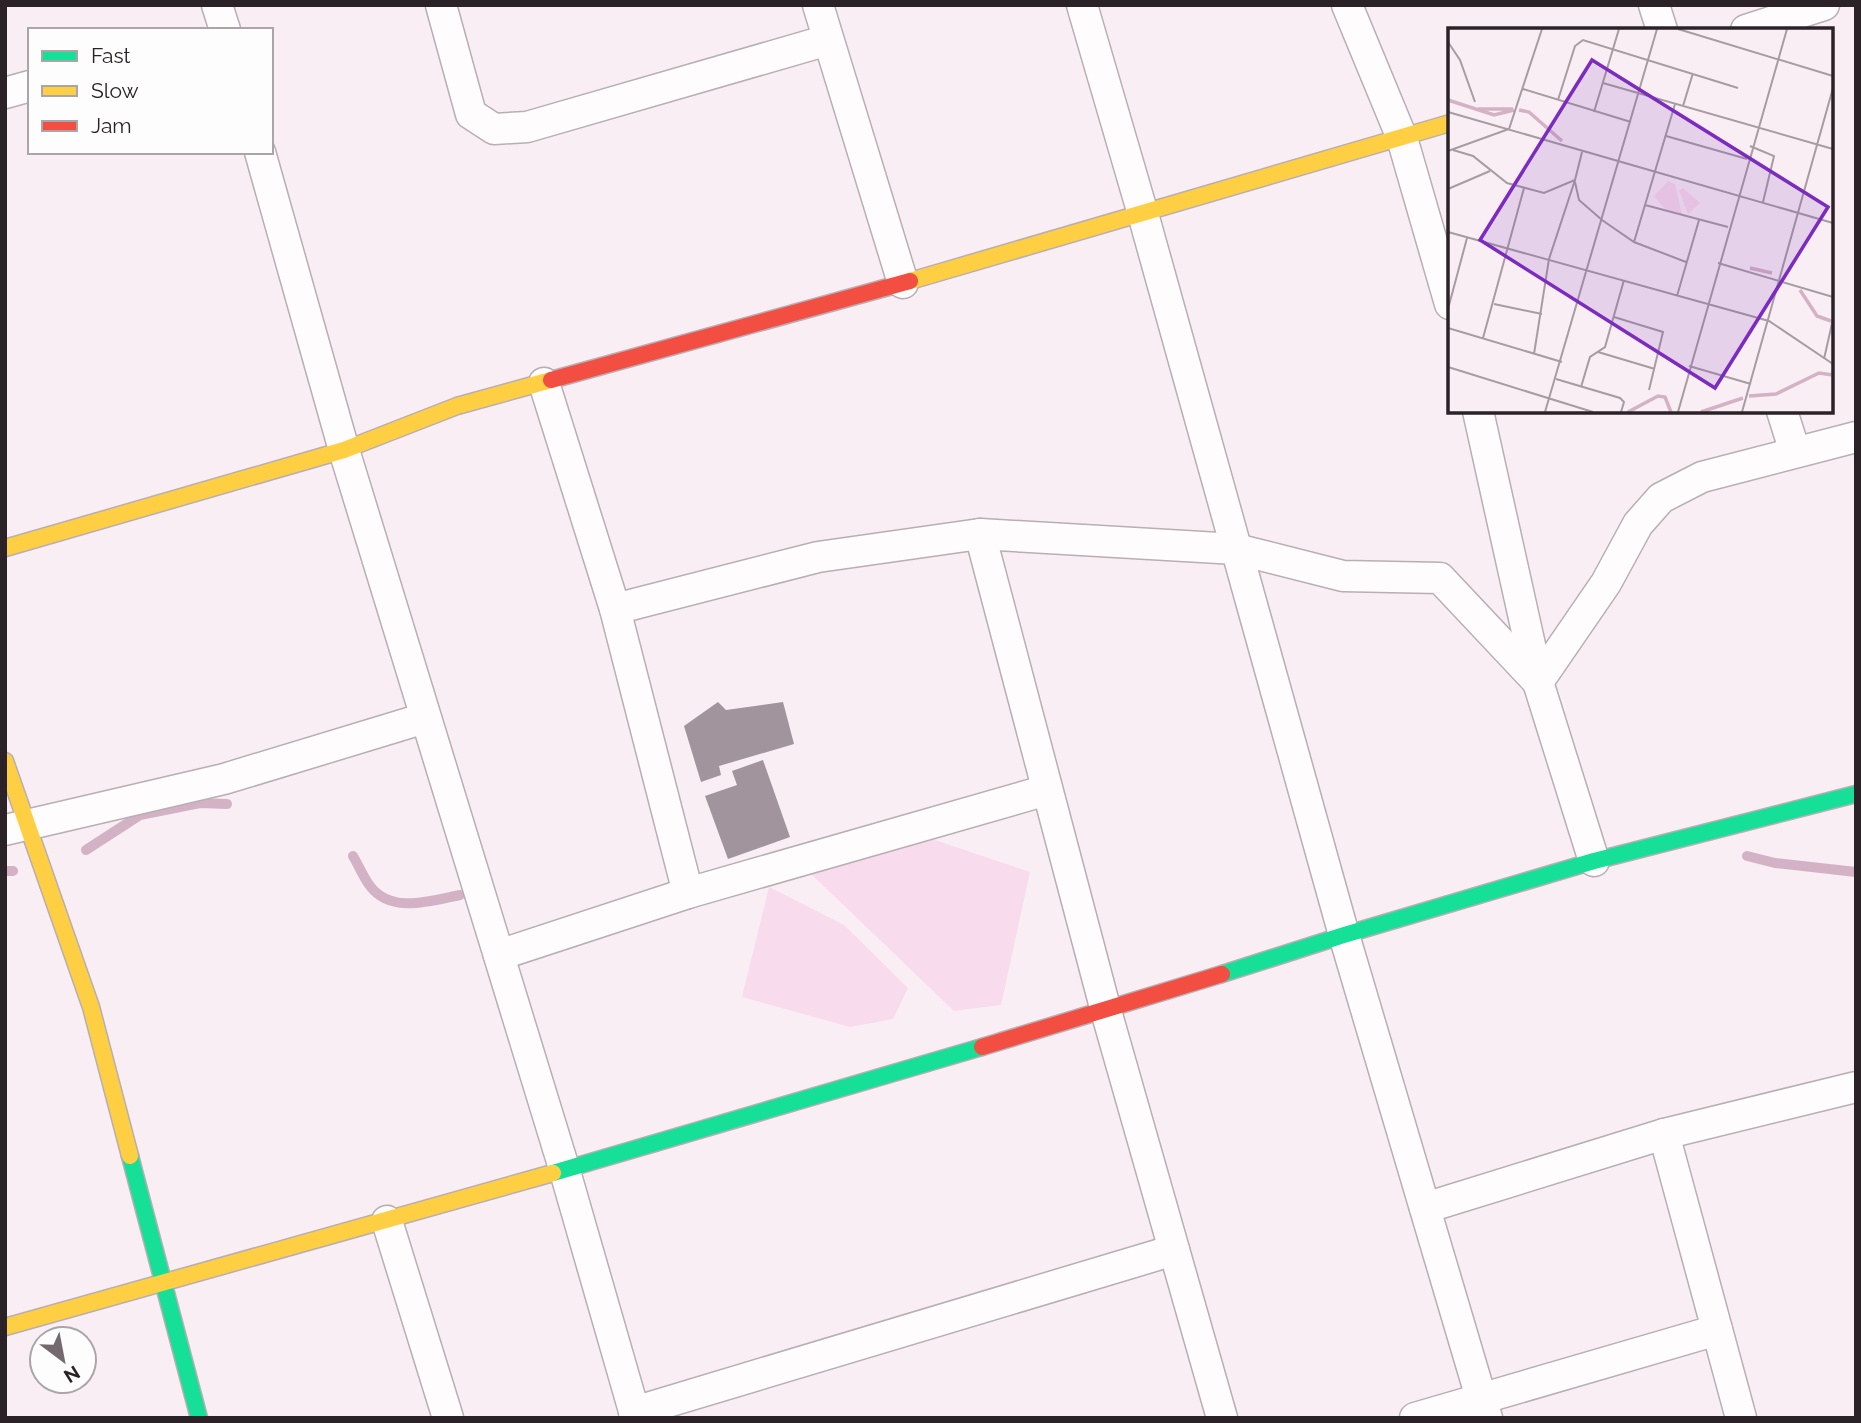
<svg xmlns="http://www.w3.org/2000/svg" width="1861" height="1423" font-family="Raleway,sans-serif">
<rect width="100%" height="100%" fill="#f9eef4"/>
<g fill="#f8dbec">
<path d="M 917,834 L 1030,872 L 1001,1005 L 954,1011 L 807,870 Z"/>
<path d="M 769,887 L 844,925 L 908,988 L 893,1019 L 850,1027 L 742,997 Z"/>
</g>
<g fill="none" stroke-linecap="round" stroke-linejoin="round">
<g stroke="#d4b2c6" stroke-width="10">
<path d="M 86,850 L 140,815 L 200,803 L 227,804"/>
<path d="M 353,856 C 359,866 363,877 370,886 C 391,914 430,901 460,895"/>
<path d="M 1747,856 L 1775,863 L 1856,872"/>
<path d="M 5,871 L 13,871"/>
</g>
</g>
<g fill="#a1949c">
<path d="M 718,702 L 726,710 L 783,702 L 794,744 L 719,766 L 721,775 L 701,782 L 684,726 Z"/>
<path d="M 763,760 L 790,837 L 728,859 L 705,796 L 737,785 L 732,771 Z"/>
</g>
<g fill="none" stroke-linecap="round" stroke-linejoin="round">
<g stroke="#b8aeb3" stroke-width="33">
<g id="street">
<path d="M 217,5 L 225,30"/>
<path d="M 441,5 L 471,114 L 494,129 L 527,127 L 828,40"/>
<path d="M 818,5 L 903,283"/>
<path d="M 1082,5 L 1143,214 L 1344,935 L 1487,1418"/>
<path d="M 1347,5 L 1402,138 L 1450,304"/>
<path d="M 1654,5 L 1662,30"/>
<path d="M 1746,30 L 1824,5"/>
<path d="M 5,93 L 30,86"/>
<path d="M 260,152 L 344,450 L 564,1168 L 636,1418"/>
<path d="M 544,383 L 615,609 L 688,893"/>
<path d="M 1478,411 L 1538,681"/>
<path d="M 1782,411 L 1795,452"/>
<path d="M 980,534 L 1106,1011 L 1222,1418"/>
<path d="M 615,609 L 818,557 L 980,534 L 1236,549 L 1343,576 L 1440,578 L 1538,682"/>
<path d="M 5,830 L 224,779 L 425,718"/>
<path d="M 1594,861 L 1538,682 L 1606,583 L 1638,524 L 1661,498 L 1702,477 L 1856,437"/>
<path d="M 499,955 L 688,893 L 1047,790"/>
<path d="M 1664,1134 L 1741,1418"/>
<path d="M 1425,1208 L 1664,1134 L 1856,1087"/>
<path d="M 387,1221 L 448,1418"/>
<path d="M 634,1412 L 1174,1250"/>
<path d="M 1415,1418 L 1717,1330"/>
</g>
</g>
<g stroke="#b8aeb3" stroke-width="19">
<g id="fast">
<path d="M 1222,974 L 1344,935 L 1594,861 L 1856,794"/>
<path d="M 130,1156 L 199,1418"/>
<path d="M 553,1173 L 982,1047"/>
</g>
</g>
<g stroke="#b8aeb3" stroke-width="19">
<g id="slow">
<path d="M 910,281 L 1450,123"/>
<path d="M 5,548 L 344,450 L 457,406 L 551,380"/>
<path d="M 5,761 L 91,1007 L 130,1156"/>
<path d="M 5,1327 L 553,1173"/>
</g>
</g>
<g stroke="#b8aeb3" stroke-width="19">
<g id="jam">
<path d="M 551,380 L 910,281"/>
<path d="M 982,1047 L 1222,974"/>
</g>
</g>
<use href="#street" stroke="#fefcfd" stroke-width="30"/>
<use href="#fast" stroke="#16e098" stroke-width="16"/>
<use href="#slow" stroke="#ffcf43" stroke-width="16"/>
<use href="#jam" stroke="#f24e42" stroke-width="16"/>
</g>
<g transform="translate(1448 28)">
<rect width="385" height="385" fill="#f9eef4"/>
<path d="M 220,153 L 227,156 L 234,186 L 217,181 L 206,168 ZM 235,160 L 252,175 L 240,186 L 231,163 Z" fill="#f8dbec"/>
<path fill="none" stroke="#d4b2c6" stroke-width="3.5" d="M 0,72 L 46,87 L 66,82M 30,81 L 65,81M 71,82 L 81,84 L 114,113M 302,240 L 324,245M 352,262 L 369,288 L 383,293M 301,368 L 328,366 L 371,345 L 385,347M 180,384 L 210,368 L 217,369 L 223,384M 253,384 L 295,370"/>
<path fill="none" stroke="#a79ca2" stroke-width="2" d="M 230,1 L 385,48M 0,14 L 12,32 L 27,74M 155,55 L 385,121M 75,61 L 183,94M 110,72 L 127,18 L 135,12 L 290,60M 235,78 L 245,45M 0,84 L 385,195M 146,84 L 171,1M 218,108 L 299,131M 302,118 L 326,128 L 315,174M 5,122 L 25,128 L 59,155 L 96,165 L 127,152 L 134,124M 0,123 L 61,101 L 94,1M 127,154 L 131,172 L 154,192 L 186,214 L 238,234M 0,161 L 42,143M 197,177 L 280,199M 0,204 L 321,293 L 385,336M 186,214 L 227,76M 270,235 L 385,269M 229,268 L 251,192M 46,276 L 94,286M 0,281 L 19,210M 166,289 L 215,304 L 201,362M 0,300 L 114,334M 35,310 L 76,160M 150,324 L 207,341M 86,326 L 101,231 L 127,152M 376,331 L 385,291M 241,338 L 303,356M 0,339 L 145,384M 108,351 L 172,370 L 176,374 L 173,384M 133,359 L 142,329 L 157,319 L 176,252M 97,384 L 209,1M 230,384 L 339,1M 294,384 L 385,60"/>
<path fill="#7b2cbf" fill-opacity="0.15" stroke="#7b2cbf" stroke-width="3.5" d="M 144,32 L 380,179 L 267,360 L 32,212 Z"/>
<rect width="385" height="385" fill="none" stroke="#2b2228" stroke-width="3.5"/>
</g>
<rect width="1861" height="1423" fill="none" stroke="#2b2228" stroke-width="14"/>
<rect x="28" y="28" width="245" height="126" fill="#fdfdfd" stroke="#a9a5a8" stroke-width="2"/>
<rect x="42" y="51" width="35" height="10" fill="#16e098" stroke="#a9a5a8" stroke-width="2"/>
<text x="91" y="63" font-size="21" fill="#2b2228">Fast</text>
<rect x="42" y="86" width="35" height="10" fill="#ffcf43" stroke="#a9a5a8" stroke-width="2"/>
<text x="91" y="98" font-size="21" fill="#2b2228">Slow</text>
<rect x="42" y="121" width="35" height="10" fill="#f24e42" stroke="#a9a5a8" stroke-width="2"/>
<text x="91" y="133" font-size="21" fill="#2b2228">Jam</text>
<g transform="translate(63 1360) rotate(148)"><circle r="33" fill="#fdfdfd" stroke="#a9a5a8" stroke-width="2"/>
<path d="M0-5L12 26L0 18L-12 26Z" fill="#73696f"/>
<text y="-10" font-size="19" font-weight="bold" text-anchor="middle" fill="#2b2228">N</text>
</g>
</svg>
